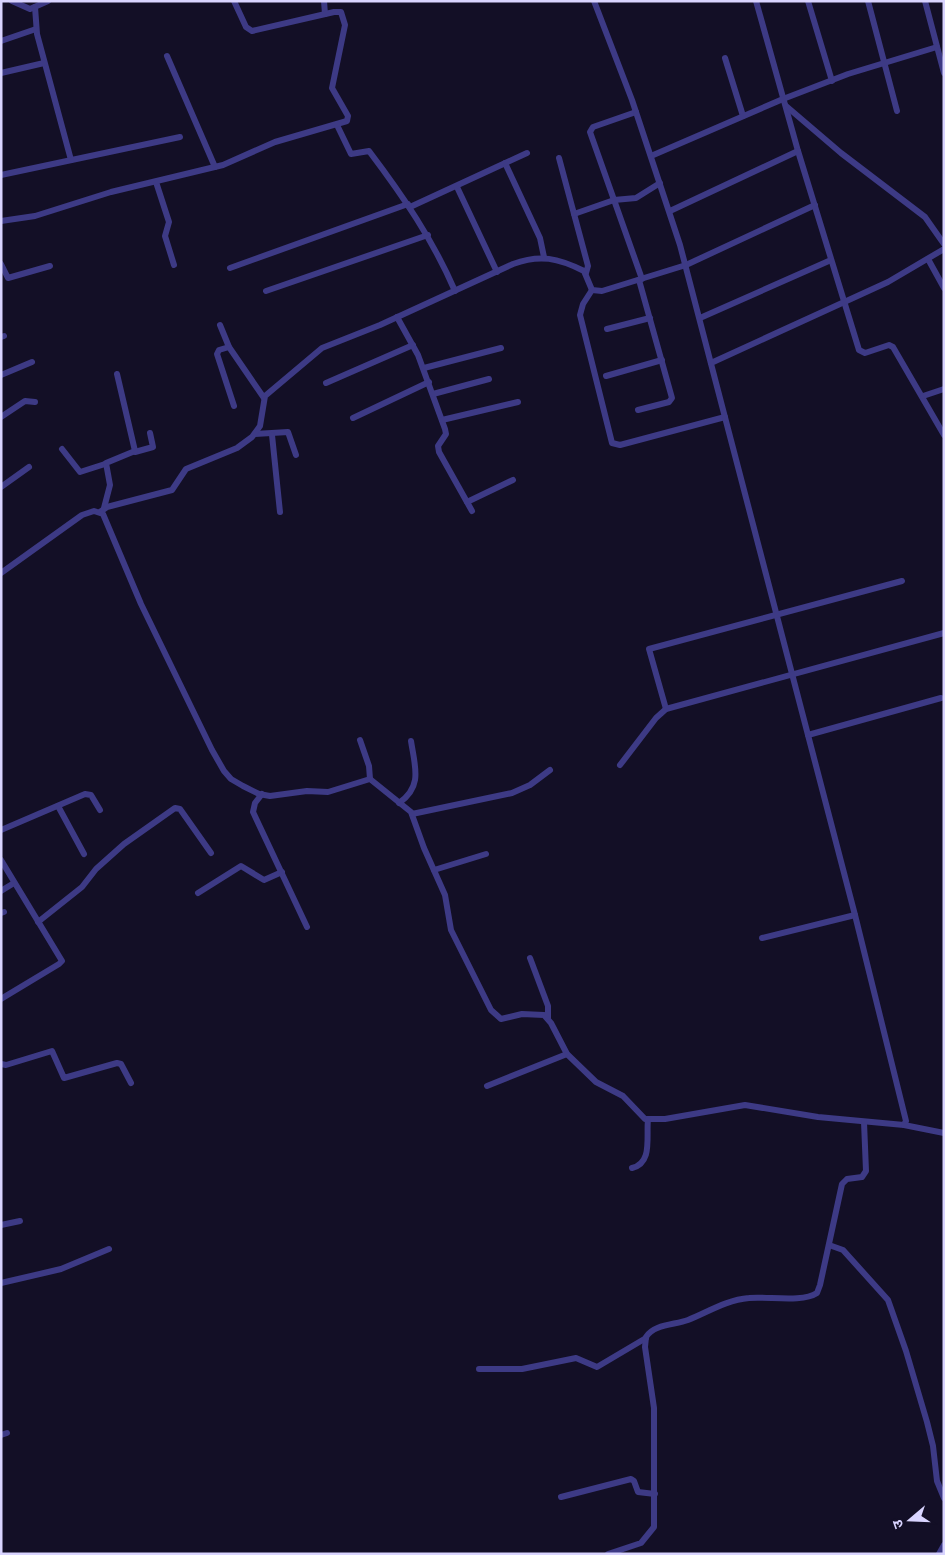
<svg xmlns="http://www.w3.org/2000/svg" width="945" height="1555" font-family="Lato,'Noto Sans Devanagari',sans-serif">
<rect width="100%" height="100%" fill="#130f26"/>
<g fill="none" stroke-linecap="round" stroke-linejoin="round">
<g stroke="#3d3a85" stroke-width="6">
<path d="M 12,1 L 30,9 L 48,1"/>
<path d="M 324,1 L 325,14"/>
<path d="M 756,1 L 798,151 L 859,350 L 865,353 L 889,345 L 893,347 L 944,435"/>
<path d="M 808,1 L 832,81"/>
<path d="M 868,1 L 897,111"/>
<path d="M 925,1 L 944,73"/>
<path d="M 35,7 L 37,34 L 71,160"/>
<path d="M 1,41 L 36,29"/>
<path d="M 167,56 L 215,167"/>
<path d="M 725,58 L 743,116"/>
<path d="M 1,73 L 44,63"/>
<path d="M 786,106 L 841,153 L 925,217 L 944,244"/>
<path d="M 636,112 L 593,127 L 590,132 L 642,279"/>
<path d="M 337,125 L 351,154 L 369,151 C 403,196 433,240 455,291"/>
<path d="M 651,156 L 783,99 L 848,74 L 937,47"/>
<path d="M 559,158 L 588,266 L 586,273"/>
<path d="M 505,163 L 540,238 L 544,257"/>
<path d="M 1,175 L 180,137"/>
<path d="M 156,182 L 169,222 L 165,236 L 174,265"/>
<path d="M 457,187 L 497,272"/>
<path d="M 410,207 L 527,153"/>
<path d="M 670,211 L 798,151"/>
<path d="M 574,214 L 614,200 L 636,198 L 660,183"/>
<path d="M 1,221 L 35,216 L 111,192 L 223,165 L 275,142 L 347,121 L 348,116 L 332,88 L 345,25 L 341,12 L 334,12 L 252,31 L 246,27 L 234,1"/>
<path d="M 928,259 L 944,288"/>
<path d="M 1,264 L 8,278 L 50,266"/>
<path d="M 230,268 L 408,204"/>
<path d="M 592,290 L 583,304 L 580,315 L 612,443 L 620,445 L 725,417"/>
<path d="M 266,291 L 428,235"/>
<path d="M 397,317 L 418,355 L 445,429 L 446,434 L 438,446 L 439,452 L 472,511"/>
<path d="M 700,318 L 831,260"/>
<path d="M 220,325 L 229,347 L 264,398"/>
<path d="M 607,329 L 650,318"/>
<path d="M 1,337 L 4,336"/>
<path d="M 229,347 L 219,350 L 217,354 L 234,406"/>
<path d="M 711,363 L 888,282 L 944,249"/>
<path d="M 424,368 L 501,348"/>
<path d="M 1,375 L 32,362"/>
<path d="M 606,376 L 662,360"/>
<path d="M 326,383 L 413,345"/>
<path d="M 433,394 L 489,379"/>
<path d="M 923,396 L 944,389"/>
<path d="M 638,410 L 669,402 L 672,398 L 639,280"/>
<path d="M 1,417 L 25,401 L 35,402"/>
<path d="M 353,418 L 429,382"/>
<path d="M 442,420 L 518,402"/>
<path d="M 255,434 L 288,432 L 296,455"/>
<path d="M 272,435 L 280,512"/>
<path d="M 62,449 L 80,472 L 105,464"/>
<path d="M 135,452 L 153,447 L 150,433"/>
<path d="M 1,487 L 29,467"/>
<path d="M 467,502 L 513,480"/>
<path d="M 104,508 L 110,485 L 106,463 L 135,451 L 117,374"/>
<path d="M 100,512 L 107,507 L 172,490 L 186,469 L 237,448 L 252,437 L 260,426 L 265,396 L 322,348 L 380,325 L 513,264 C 540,254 558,258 584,271 L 592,290 L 602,291 L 686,265 L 815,205"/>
<path d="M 1,573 L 82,515 L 94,511 L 103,514 L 141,604 L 212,750 L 224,771 L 231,779 L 243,786 L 259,794 L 270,796 L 307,791 L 328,792 L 370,779 L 411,812 L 424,848 L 445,895 L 451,930 L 491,1010 L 501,1019 L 522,1014 L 544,1015 L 551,1023 L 567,1054 L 596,1082 L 623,1096 L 645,1119 L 665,1119 L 745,1105 L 818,1117 L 904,1125 L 906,1121 L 855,915 L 680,245 L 632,100 L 594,1"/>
<path d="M 666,709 L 649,649 L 902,581"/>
<path d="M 808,735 L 941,698"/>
<path d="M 360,740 L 369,766 L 370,779"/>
<path d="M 620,765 L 656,718 L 666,709 L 944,633"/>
<path d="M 262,794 L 255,803 L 253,812 L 307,927"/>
<path d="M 399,803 C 423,786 415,767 411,741"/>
<path d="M 58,806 L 84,854"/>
<path d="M 412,814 L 512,793 L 530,785 L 550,770"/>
<path d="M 1,830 L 85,794 L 91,795 L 100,810"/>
<path d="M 1,860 L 62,961 L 59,964 L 1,999"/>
<path d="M 434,870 L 486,854"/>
<path d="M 1,891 L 14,883"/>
<path d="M 198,893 L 241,866 L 264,880 L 282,872"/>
<path d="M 1,913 L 4,912"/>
<path d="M 38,922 L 82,887 L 96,869 L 124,844 L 175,808 L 180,809 L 211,853"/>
<path d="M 762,938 L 855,915"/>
<path d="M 530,958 L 548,1006 L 548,1018"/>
<path d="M 1,1064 L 6,1065 L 52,1051 L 64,1078 L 117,1063 L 121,1064 L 131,1083"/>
<path d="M 487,1086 L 567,1054"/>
<path d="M 904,1125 L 944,1133"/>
<path d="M 632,1168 C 653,1163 646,1137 648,1119"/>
<path d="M 1,1225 L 20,1221"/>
<path d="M 829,1245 L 843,1250 L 888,1300 L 906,1351 L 927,1422 L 933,1446 L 937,1481 L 944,1498"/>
<path d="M 1,1283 L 61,1269 L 109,1249"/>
<path d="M 479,1369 L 522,1369 L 576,1358 L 597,1367 L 646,1338"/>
<path d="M 1,1435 L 7,1433"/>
<path d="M 561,1497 L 631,1479 L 634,1481 L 638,1492 L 655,1494"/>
<path d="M 608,1554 L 641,1543 L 654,1527 L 654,1408 L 645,1347 L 646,1337 C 654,1324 675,1325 688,1320 C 708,1312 726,1300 749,1298 C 767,1296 802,1303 817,1293 L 820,1285 L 842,1184 L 847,1179 L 862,1177 L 866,1171 L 864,1122"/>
<path d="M 939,1554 L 944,1545"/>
</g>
</g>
<rect width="945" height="1555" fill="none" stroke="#d9d4ff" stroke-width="5"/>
<g transform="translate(910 1520) rotate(251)" stroke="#130f26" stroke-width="4" paint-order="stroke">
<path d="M0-4L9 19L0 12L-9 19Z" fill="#d9d4ff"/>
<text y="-8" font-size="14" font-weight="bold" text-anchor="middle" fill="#d9d4ff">उ</text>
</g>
</svg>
